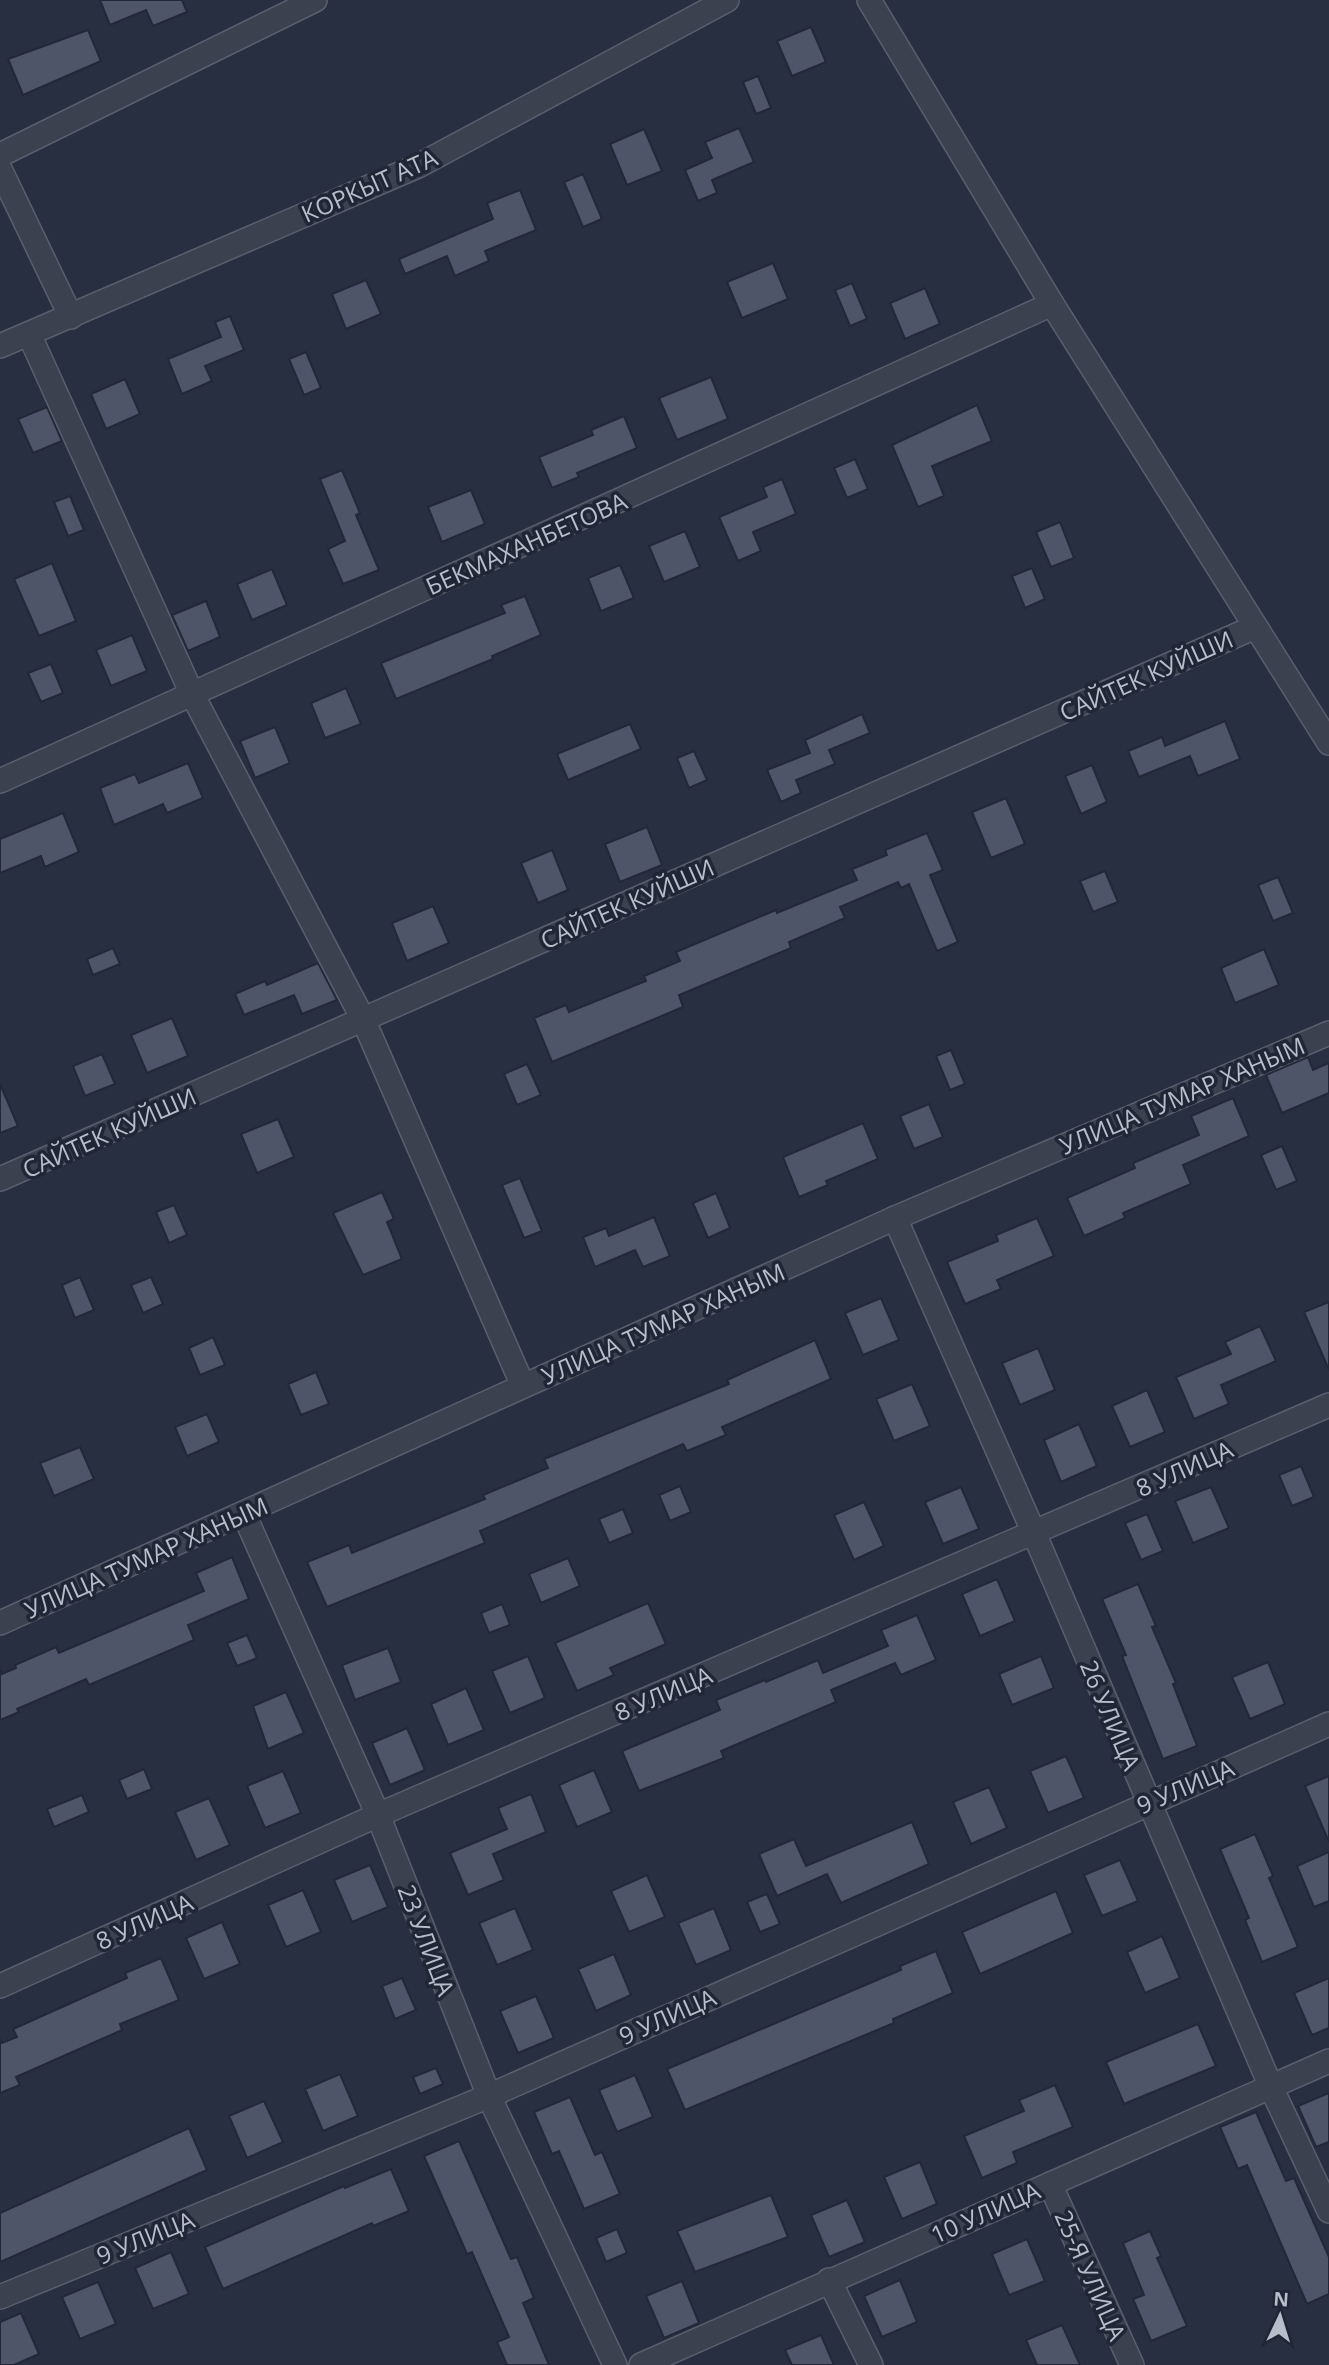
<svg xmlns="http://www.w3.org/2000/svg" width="1329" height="2365" font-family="'Open Sans',sans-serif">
<rect width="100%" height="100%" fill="#282f40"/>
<g fill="#4e5569" stroke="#222837" stroke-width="2">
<path d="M 100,0 L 182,0 L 187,12 L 153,26 L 146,10 L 110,25 Z"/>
<path d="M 811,27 L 826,62 L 792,76 L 777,41 Z"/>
<path d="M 88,30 L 101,61 L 23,95 L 8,59 Z"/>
<path d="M 758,76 L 771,108 L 756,114 L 743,82 Z"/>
<path d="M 739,128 L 754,162 L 712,180 L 717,193 L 698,201 L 685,170 L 712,158 L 705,142 Z"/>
<path d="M 644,129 L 662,171 L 627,185 L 610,144 Z"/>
<path d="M 583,174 L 602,219 L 583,227 L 564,182 Z"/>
<path d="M 520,190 L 536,230 L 485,251 L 489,261 L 455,276 L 447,256 L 405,274 L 399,259 L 493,219 L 487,203 Z"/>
<path d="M 773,263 L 788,299 L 742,318 L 727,282 Z"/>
<path d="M 366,280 L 381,314 L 346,329 L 332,294 Z"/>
<path d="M 852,283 L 867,319 L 850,326 L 835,290 Z"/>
<path d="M 925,288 L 940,324 L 905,339 L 890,303 Z"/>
<path d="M 230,316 L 244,350 L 205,366 L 212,381 L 182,394 L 168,359 L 221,337 L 215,322 Z"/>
<path d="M 306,352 L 321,388 L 304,395 L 289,359 Z"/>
<path d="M 711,377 L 728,419 L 677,440 L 659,398 Z"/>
<path d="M 125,379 L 140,414 L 106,429 L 91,394 Z"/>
<path d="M 977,405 L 992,441 L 932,466 L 944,496 L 918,507 L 892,445 Z"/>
<path d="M 47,407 L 62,441 L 33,453 L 18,419 Z"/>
<path d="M 624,416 L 637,448 L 577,473 L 579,477 L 552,488 L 539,457 L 593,435 L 591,430 Z"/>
<path d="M 855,459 L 868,489 L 847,498 L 834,468 Z"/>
<path d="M 342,470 L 360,513 L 356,515 L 379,570 L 343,584 L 328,549 L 345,541 L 320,479 Z"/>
<path d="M 782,479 L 796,514 L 753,532 L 761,551 L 738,561 L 719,517 L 767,497 L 763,487 Z"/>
<path d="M 471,490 L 485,524 L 442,542 L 428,507 Z"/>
<path d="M 70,496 L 84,530 L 68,536 L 54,502 Z"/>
<path d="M 1060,522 L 1074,558 L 1051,567 L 1036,532 Z"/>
<path d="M 685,531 L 700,567 L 664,582 L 649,546 Z"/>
<path d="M 52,563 L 76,621 L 39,636 L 14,579 Z"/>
<path d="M 620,565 L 634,598 L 601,611 L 588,578 Z"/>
<path d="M 1032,568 L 1045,599 L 1025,608 L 1012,576 Z"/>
<path d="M 272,569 L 287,605 L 252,620 L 237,584 Z"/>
<path d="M 525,596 L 541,635 L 492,656 L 493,659 L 396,699 L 381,663 L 505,613 L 501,605 Z"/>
<path d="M 206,601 L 220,637 L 188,651 L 172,615 Z"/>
<path d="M 132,635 L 147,671 L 111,686 L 96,650 Z"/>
<path d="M 51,664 L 63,693 L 41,702 L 28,673 Z"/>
<path d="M 346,688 L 361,724 L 325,738 L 311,703 Z"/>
<path d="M 862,714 L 870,733 L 829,750 L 835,764 L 796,780 L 801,793 L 781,802 L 767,770 L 810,753 L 805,740 Z"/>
<path d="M 1225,721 L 1240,759 L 1198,776 L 1190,756 L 1139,777 L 1128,751 L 1162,737 L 1165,746 Z"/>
<path d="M 630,724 L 641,749 L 568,780 L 557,754 Z"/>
<path d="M 275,727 L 290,763 L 255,778 L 240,741 Z"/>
<path d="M 694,751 L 707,780 L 689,788 L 677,758 Z"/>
<path d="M 188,763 L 203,798 L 167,813 L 163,804 L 114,825 L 100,788 L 135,774 L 139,783 Z"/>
<path d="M 1092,765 L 1107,802 L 1081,814 L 1065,776 Z"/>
<path d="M 1006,798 L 1025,844 L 991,858 L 972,812 Z"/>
<path d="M 63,813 L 79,852 L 45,867 L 41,856 L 0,873 L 0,839 Z"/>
<path d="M 647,827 L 662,865 L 620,882 L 605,844 Z"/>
<path d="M 927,833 L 943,870 L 930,875 L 958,942 L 937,951 L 909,884 L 901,888 L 898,882 L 840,907 L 845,918 L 789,942 L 791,948 L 679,995 L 683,1007 L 552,1062 L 534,1018 L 566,1005 L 569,1012 L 646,981 L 644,976 L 680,961 L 676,952 L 776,910 L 777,913 L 857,880 L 852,869 L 887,855 L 885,850 Z"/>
<path d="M 552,850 L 568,890 L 538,903 L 521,863 Z"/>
<path d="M 1105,871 L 1118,902 L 1093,912 L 1080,881 Z"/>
<path d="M 1278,877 L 1293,913 L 1273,921 L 1258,885 Z"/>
<path d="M 433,906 L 449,943 L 407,961 L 392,923 Z"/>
<path d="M 113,948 L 120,964 L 93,975 L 87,959 Z"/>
<path d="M 1264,949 L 1279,985 L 1235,1003 L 1221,968 Z"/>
<path d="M 318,963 L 337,1000 L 302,1014 L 294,995 L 244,1015 L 235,994 L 265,981 L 267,985 Z"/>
<path d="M 172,1018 L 188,1056 L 147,1073 L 131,1035 Z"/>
<path d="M 951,1050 L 965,1084 L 950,1090 L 936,1056 Z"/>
<path d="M 102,1054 L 115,1084 L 85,1096 L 73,1066 Z"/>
<path d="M 1308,1057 L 1313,1070 L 1329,1063 L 1329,1093 L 1282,1113 L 1266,1075 Z"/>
<path d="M 527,1064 L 541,1095 L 517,1105 L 504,1074 Z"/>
<path d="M 0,1084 L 18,1126 L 0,1133 Z"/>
<path d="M 1233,1098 L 1249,1136 L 1183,1165 L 1191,1184 L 1123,1213 L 1125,1218 L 1084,1236 L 1067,1198 L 1135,1168 L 1133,1163 L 1199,1135 L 1191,1116 Z"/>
<path d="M 929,1104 L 943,1137 L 914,1149 L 900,1116 Z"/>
<path d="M 278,1119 L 294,1157 L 257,1173 L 241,1134 Z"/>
<path d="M 863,1123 L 878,1159 L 826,1181 L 828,1185 L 799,1197 L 783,1157 Z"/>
<path d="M 1282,1146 L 1297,1181 L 1276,1190 L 1261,1155 Z"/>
<path d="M 520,1178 L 542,1231 L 524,1238 L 502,1185 Z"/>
<path d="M 382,1192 L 394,1219 L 387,1222 L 402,1259 L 363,1275 L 333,1213 Z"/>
<path d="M 716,1193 L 730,1228 L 708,1238 L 693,1203 Z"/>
<path d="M 174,1205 L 187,1235 L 169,1243 L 156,1212 Z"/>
<path d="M 654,1217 L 670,1256 L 643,1267 L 635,1250 L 595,1267 L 583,1237 L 606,1228 L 609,1236 Z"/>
<path d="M 1037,1218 L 1054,1256 L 997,1280 L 1001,1289 L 965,1304 L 947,1262 L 998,1241 L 996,1235 Z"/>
<path d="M 80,1277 L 94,1310 L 75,1318 L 62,1285 Z"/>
<path d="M 151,1277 L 163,1304 L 143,1313 L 131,1285 Z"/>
<path d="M 881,1298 L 899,1340 L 863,1355 L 845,1313 Z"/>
<path d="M 1329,1302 L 1329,1370 L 1304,1312 Z"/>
<path d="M 1260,1326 L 1276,1361 L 1221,1385 L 1229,1404 L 1194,1419 L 1176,1377 L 1231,1354 L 1225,1342 Z"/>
<path d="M 213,1337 L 225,1365 L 200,1375 L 189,1348 Z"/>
<path d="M 815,1340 L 831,1379 L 722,1427 L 726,1435 L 687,1451 L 683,1444 L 480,1531 L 485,1543 L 327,1607 L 307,1562 L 349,1545 L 352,1553 L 485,1499 L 483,1495 L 548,1468 L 544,1459 L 729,1384 L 727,1380 Z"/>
<path d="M 1038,1348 L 1055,1390 L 1020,1405 L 1002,1363 Z"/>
<path d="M 316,1372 L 329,1404 L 301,1415 L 288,1384 Z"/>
<path d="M 912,1384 L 930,1426 L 894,1441 L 876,1399 Z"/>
<path d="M 1147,1390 L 1165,1432 L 1130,1447 L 1112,1406 Z"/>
<path d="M 207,1414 L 219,1442 L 187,1456 L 175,1427 Z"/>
<path d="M 1079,1424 L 1097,1466 L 1061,1482 L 1044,1440 Z"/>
<path d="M 80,1447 L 94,1479 L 54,1496 L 40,1463 Z"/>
<path d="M 1301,1466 L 1314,1497 L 1292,1506 L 1279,1475 Z"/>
<path d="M 680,1486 L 691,1512 L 670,1521 L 659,1495 Z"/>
<path d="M 961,1487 L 979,1529 L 943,1544 L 925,1502 Z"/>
<path d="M 1211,1487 L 1229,1528 L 1193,1543 L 1175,1501 Z"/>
<path d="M 864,1502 L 884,1546 L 854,1560 L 834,1515 Z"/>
<path d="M 623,1509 L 633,1533 L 609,1543 L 599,1519 Z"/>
<path d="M 1147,1514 L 1163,1551 L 1141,1560 L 1125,1523 Z"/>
<path d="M 232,1557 L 249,1599 L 188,1625 L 194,1640 L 89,1685 L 86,1679 L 17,1709 L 19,1712 L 0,1720 L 0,1669 L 2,1674 L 16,1668 L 15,1665 L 56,1647 L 59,1653 L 204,1591 L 196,1573 Z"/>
<path d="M 568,1558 L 580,1586 L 541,1603 L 529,1574 Z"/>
<path d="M 997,1579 L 1015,1621 L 980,1636 L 962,1594 Z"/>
<path d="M 1138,1584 L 1156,1626 L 1152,1627 L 1176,1683 L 1173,1684 L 1197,1746 L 1163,1759 L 1122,1656 L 1126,1655 L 1102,1599 Z"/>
<path d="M 648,1603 L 666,1644 L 610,1668 L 614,1675 L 577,1691 L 555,1643 Z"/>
<path d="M 502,1604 L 510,1625 L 489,1633 L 481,1613 Z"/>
<path d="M 917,1615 L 936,1660 L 901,1675 L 895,1663 L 831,1690 L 836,1702 L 721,1751 L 724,1758 L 639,1791 L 622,1751 L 720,1710 L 716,1700 L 765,1680 L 766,1682 L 818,1660 L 823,1673 L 888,1646 L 881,1630 Z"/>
<path d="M 247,1635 L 257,1658 L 237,1666 L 227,1643 Z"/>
<path d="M 388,1648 L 401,1682 L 355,1700 L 342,1665 Z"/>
<path d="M 528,1656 L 545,1698 L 510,1713 L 492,1671 Z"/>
<path d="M 1041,1656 L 1054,1688 L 1012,1705 L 999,1674 Z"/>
<path d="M 1268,1662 L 1285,1704 L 1250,1719 L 1232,1677 Z"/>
<path d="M 466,1688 L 484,1730 L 448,1745 L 431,1704 Z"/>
<path d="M 286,1692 L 304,1733 L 268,1749 L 253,1706 Z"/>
<path d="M 407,1728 L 425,1770 L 390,1785 L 372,1743 Z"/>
<path d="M 1066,1756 L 1084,1798 L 1048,1813 L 1030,1771 Z"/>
<path d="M 144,1769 L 152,1789 L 127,1799 L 119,1780 Z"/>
<path d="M 594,1770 L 612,1812 L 577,1827 L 559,1785 Z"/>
<path d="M 283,1771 L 301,1813 L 265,1828 L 247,1786 Z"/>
<path d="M 1329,1776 L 1329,1842 L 1305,1786 Z"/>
<path d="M 989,1787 L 1007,1828 L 971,1844 L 953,1802 Z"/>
<path d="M 531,1794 L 546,1832 L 493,1854 L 504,1880 L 468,1895 L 450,1853 L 507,1829 L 498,1808 Z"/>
<path d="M 82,1795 L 89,1812 L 54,1827 L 47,1809 Z"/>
<path d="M 209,1798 L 230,1845 L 196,1860 L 175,1812 Z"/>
<path d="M 912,1822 L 929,1864 L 841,1903 L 827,1874 L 777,1896 L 759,1854 L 794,1839 L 806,1866 Z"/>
<path d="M 1255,1834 L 1273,1876 L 1269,1878 L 1298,1947 L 1262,1962 L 1245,1920 L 1249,1918 L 1220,1849 Z"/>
<path d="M 1329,1852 L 1329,1901 L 1314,1907 L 1297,1866 Z"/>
<path d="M 1120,1860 L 1138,1901 L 1102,1916 L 1084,1875 Z"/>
<path d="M 370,1865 L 388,1907 L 352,1922 L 334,1880 Z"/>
<path d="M 647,1875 L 665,1917 L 629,1932 L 611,1891 Z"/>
<path d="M 303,1890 L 321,1932 L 286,1947 L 268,1905 Z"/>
<path d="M 1056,1891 L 1073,1933 L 980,1974 L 962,1932 Z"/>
<path d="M 767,1894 L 780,1924 L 760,1932 L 747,1902 Z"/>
<path d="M 515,1908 L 533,1950 L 497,1965 L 479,1923 Z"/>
<path d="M 714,1908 L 731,1950 L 696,1965 L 678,1923 Z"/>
<path d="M 222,1922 L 240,1964 L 204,1979 L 186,1938 Z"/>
<path d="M 1162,1936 L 1180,1978 L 1145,1993 L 1127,1952 Z"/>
<path d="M 936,1951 L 953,1993 L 893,2019 L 894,2023 L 685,2110 L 667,2069 L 901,1970 L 900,1966 Z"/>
<path d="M 614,1954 L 631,1995 L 596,2011 L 578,1969 Z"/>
<path d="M 161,1958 L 179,2000 L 120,2024 L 122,2030 L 16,2077 L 20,2085 L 0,2093 L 0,2039 L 2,2043 L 17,2037 L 13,2029 L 127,1978 L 125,1973 Z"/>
<path d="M 402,1978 L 416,2010 L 395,2019 L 382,1986 Z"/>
<path d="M 1329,1978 L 1329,2028 L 1312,2035 L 1294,1993 Z"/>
<path d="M 536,1996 L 554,2038 L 518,2053 L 500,2011 Z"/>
<path d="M 1198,2024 L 1216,2066 L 1124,2104 L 1106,2062 Z"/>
<path d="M 436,2068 L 443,2084 L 420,2094 L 413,2077 Z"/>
<path d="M 340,2074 L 358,2116 L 323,2131 L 305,2089 Z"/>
<path d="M 635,2075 L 653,2117 L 617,2132 L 599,2090 Z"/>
<path d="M 1055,2085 L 1073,2127 L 1013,2152 L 1017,2163 L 982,2178 L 964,2136 L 1024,2111 L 1019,2100 Z"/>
<path d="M 1329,2093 L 1329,2142 L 1316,2147 L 1298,2106 Z"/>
<path d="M 570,2097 L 595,2155 L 602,2152 L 620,2194 L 584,2209 L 559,2151 L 552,2154 L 534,2112 Z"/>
<path d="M 264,2101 L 283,2142 L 247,2158 L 229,2116 Z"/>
<path d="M 1256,2112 L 1286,2181 L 1294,2178 L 1329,2257 L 1329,2294 L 1307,2304 L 1247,2165 L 1238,2169 L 1220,2127 Z"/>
<path d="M 189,2128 L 207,2170 L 0,2262 L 0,2213 Z"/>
<path d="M 459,2141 L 511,2259 L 517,2257 L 534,2298 L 523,2303 L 549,2365 L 507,2365 L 497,2342 L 509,2337 L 472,2252 L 467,2254 L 424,2156 Z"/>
<path d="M 920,2162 L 937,2204 L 902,2219 L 884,2177 Z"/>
<path d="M 391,2169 L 409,2211 L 373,2226 L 372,2223 L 223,2289 L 205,2247 L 344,2186 L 345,2188 Z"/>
<path d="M 771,2195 L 788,2237 L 695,2272 L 677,2231 Z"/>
<path d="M 847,2200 L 865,2242 L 829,2257 L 811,2215 Z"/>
<path d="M 617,2229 L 627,2253 L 606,2262 L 596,2238 Z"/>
<path d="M 1150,2231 L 1161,2256 L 1157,2258 L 1187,2326 L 1151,2341 L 1133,2299 L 1144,2295 L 1123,2243 Z"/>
<path d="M 1027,2239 L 1045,2281 L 1009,2295 L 992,2254 Z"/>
<path d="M 171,2252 L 189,2294 L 153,2309 L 135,2268 Z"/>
<path d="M 900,2280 L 917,2322 L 882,2337 L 864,2296 Z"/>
<path d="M 682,2281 L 699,2323 L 664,2338 L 646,2296 Z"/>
<path d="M 98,2282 L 116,2324 L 80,2339 L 62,2297 Z"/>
<path d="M 21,2313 L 39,2354 L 14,2365 L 0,2365 L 0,2322 Z"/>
<path d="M 1062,2325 L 1080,2365 L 1037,2365 L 1026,2340 Z"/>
<path d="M 821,2335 L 834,2365 L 792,2365 L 785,2350 Z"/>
</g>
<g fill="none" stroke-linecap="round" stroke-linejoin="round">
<g stroke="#595f6d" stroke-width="26">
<g id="minor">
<path d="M 869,0 L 1052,304 L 1329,743"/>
<path d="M 0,155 L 315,0"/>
<path d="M 0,169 L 71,317"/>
<path d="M 29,334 L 192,694 L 363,1019 L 523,1386"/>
<path d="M 0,346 L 418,166 L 727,0"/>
<path d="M 0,781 L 1052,304"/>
<path d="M 0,1179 L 1255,627"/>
<path d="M 895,1218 L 1034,1533 L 1271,2087 L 1329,2211"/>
<path d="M 244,1514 L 378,1815 L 489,2096 L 615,2365"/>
<path d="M 0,1623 L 895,1218 L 1329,1033"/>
<path d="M 0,1986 L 378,1815 L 1329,1405"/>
<path d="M 1050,2184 L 1132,2365"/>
<path d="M 829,2280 L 871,2365"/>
<path d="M 0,2297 L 489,2096 L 1329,1724"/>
<path d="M 641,2365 L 1329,2061"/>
</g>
</g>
<use href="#minor" stroke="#3c4150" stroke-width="23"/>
</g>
<g text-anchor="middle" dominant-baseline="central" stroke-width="7" stroke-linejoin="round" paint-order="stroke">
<g font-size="24" fill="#b8bdca" stroke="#202635">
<text transform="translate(369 185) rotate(-24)">КОРКЫТ АТА</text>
<text transform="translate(526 543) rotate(-24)">БЕКМАХАНБЕТОВА</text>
<text transform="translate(1146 675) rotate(-24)">САЙТЕК КУЙШИ</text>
<text transform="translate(627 903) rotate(-24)">САЙТЕК КУЙШИ</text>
<text transform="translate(1182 1095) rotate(-23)">УЛИЦА ТУМАР ХАНЫМ</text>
<text transform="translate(109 1132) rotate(-24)">САЙТЕК КУЙШИ</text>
<text transform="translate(663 1323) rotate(-24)">УЛИЦА ТУМАР ХАНЫМ</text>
<text transform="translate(1184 1468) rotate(-24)">8 УЛИЦА</text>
<text transform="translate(146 1557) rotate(-24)">УЛИЦА ТУМАР ХАНЫМ</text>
<text transform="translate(663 1693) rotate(-23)">8 УЛИЦА</text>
<text transform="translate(1111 1715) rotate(67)">26 УЛИЦА</text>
<text transform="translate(1185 1786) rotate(-23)">9 УЛИЦА</text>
<text transform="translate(144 1921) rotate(-24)">8 УЛИЦА</text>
<text transform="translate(427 1940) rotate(69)">23 УЛИЦА</text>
<text transform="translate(667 2016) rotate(-24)">9 УЛИЦА</text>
<text transform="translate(985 2212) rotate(-24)">10 УЛИЦА</text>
<text transform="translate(145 2237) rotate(-22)">9 УЛИЦА</text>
<text transform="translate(1091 2275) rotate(66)">25-Я УЛИЦА</text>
</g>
</g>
<g transform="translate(1280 2316) rotate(4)" stroke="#202635" stroke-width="5" paint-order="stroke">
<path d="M0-5L12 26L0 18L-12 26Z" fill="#b8bdca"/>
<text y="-10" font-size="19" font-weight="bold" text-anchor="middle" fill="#b8bdca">N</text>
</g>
</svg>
